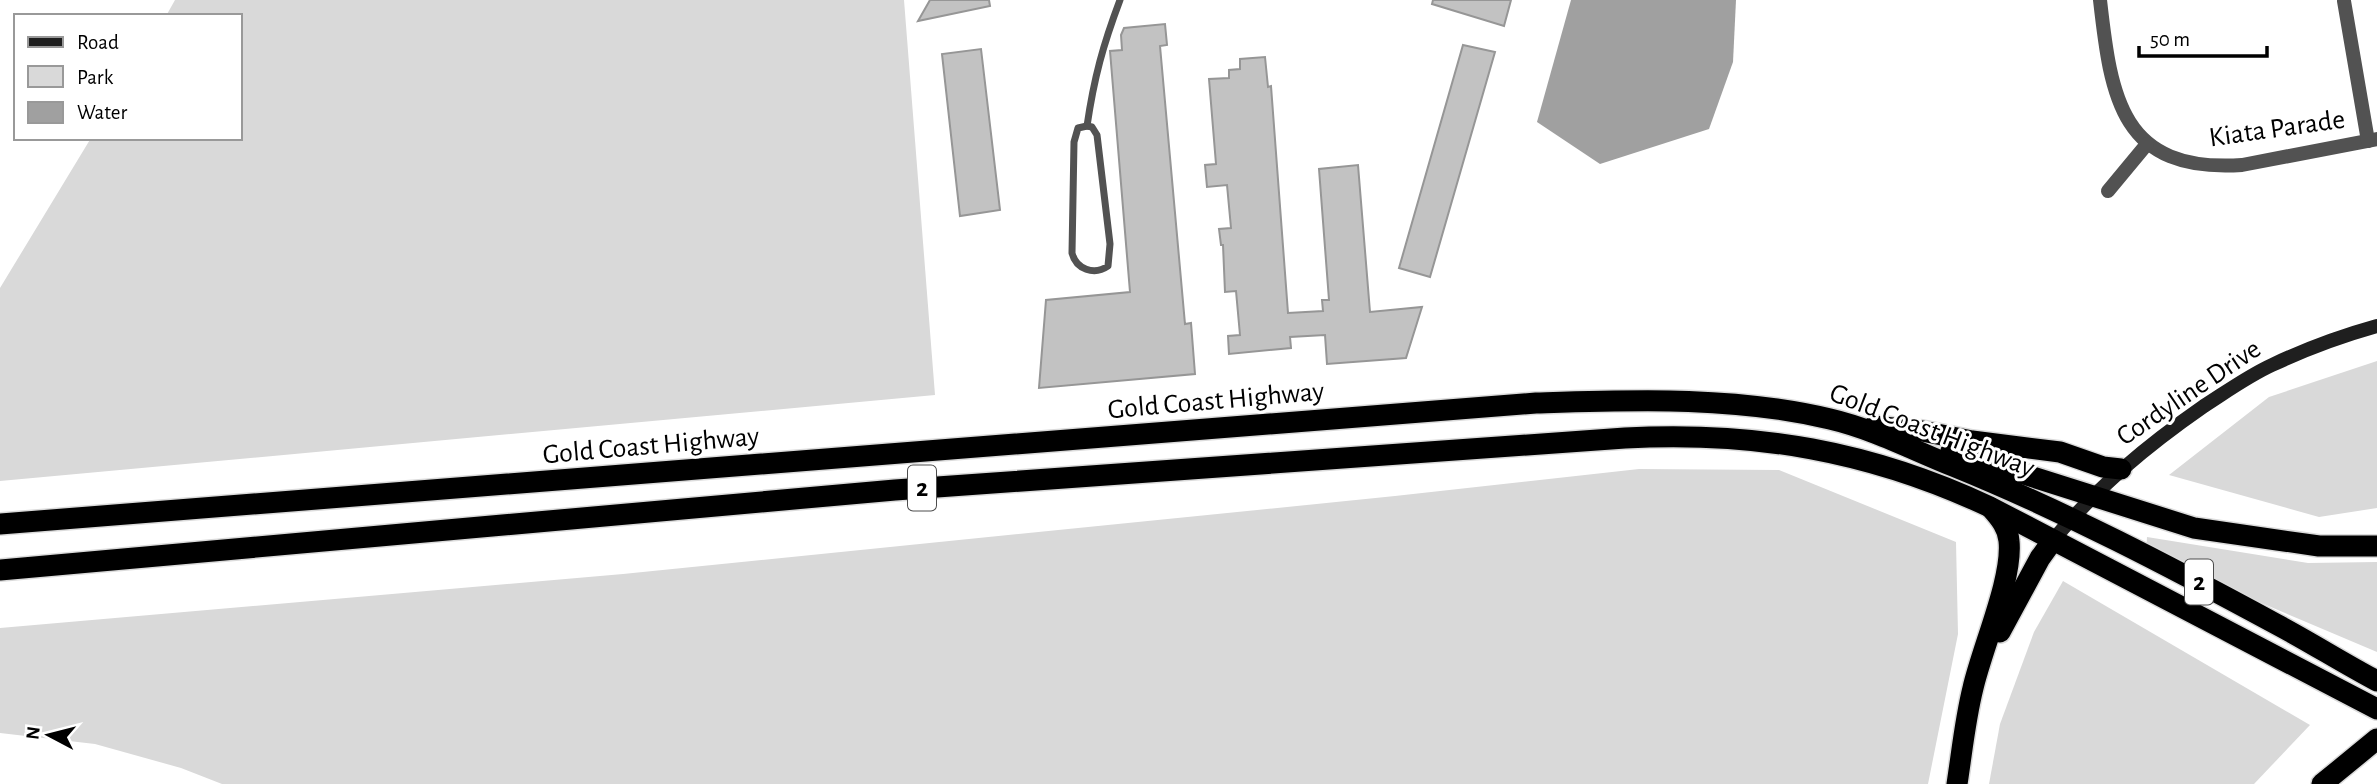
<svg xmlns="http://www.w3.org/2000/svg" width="2377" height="784" font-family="'Alegreya Sans',sans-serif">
<rect width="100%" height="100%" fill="#fff"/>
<g fill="#d9d9d9">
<path d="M 175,0 L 904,0 L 935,395 L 0,481 L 0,288 L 91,138 L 240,138 L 240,16 L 166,16 Z"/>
<path d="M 2377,361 L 2377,508 L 2319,517 L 2169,475 L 2269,397 Z"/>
<path d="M 1639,469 L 1779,470 L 1956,542 L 1958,634 L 1928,784 L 222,784 L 181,768 L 95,744 L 0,733 L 0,628 L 623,574 L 1395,496 Z"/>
<path d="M 2147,537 L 2308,563 L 2377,562 L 2377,652 L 2146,554 Z"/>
<path d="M 2063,581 L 2310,725 L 2254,784 L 1989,784 L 2000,724 L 2034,632 Z"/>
</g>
<path fill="#a0a0a0" d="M 1571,0 L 1736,0 L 1733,62 L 1709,129 L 1600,164 L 1537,122 Z"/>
<g fill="#c2c2c2" stroke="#969696" stroke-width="2">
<path d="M 930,0 L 989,0 L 990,6 L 918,21 Z"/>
<path d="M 1433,0 L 1511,0 L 1504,26 L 1432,4 Z"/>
<path d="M 1165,24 L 1167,45 L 1160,46 L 1185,324 L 1191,323 L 1195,374 L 1039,388 L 1046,300 L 1130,292 L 1110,51 L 1122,50 L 1121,35 L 1124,28 Z"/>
<path d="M 1463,45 L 1495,52 L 1430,277 L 1399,268 Z"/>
<path d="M 981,49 L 1000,210 L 960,216 L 942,54 Z"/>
<path d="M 1265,57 L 1268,87 L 1271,86 L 1288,313 L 1323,311 L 1322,300 L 1329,300 L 1319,169 L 1358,165 L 1370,312 L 1422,307 L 1406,358 L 1327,364 L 1325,335 L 1290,337 L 1291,348 L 1229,354 L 1228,336 L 1240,335 L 1236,291 L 1225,292 L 1223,245 L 1221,245 L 1219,229 L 1231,228 L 1227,185 L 1207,187 L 1205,165 L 1216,164 L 1209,79 L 1229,78 L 1229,70 L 1240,69 L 1240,59 Z"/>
</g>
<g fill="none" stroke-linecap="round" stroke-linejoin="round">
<g stroke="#dbdbdb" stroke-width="24">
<g id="highway">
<path d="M 1874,426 L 1922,431 L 1972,441 L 2060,452 L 2103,467 L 2121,469"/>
<path d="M 1951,451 L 2194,528 L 2319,546 L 2377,546"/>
<path d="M 0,524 L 1536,403 C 1634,400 1733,396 1830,419 C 1873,429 1913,450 1953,466 C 2066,512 2169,566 2276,624 C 2310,642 2343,663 2377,681"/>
<path d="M 0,570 L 895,490 L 1625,438 C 1755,431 1871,451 1990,507 L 2377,709"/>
<path d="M 2000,632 L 2040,558 L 2053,540"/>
<path d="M 1957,784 C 1962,752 1965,720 1973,688 C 1982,648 2013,579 2009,541 C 2008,528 2000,518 1991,508"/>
<path d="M 2322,784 L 2377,739"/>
</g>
</g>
<g stroke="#525252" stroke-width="7">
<path d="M 1087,126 L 1092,127 L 1097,135 L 1110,244 L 1108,266 C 1094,276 1076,269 1072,253 L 1074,142 L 1078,128 Z"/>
<path d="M 1087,126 C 1094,78 1103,45 1120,0"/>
</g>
<g stroke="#525252" stroke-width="14">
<path d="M 2100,0 C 2111,98 2121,173 2242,165 L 2377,139"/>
<path d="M 2344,1 L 2368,141"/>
<path d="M 2108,191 L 2147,144"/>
</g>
<path stroke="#1f1f1f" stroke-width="14" d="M 2053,540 C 2100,485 2145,447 2204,406 C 2226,392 2248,376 2272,365 C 2306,349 2341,336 2377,326"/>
<use href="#highway" stroke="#000" stroke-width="21"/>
</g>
<g text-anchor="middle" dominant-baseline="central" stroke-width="6" stroke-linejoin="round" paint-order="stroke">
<g fill="#fff" stroke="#4c4c4c" stroke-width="2">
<rect x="908" y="465.5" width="28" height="45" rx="5"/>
<rect x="2185" y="559.5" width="28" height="45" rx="5"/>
</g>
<g font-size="26" font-weight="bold" fill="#000">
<text x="922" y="488">2</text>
<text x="2199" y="582">2</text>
</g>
<g font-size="28" fill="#000" stroke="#fff">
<text transform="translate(2277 129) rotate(-8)">Kiata Parade</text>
<text transform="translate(2189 393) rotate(-34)">Cordyline Drive</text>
<text transform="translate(1216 401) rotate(-5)">Gold Coast Highway</text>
<text transform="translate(1932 431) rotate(21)">Gold Coast Highway</text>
<text transform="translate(651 446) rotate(-5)">Gold Coast Highway</text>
</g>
</g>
<rect x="14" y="14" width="228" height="126" fill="#ffffff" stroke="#999999" stroke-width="2"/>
<rect x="28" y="37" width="35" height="10" fill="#1f1f1f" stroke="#999999" stroke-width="2"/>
<text x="77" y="49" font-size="21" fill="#000000">Road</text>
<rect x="28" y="66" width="35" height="21" fill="#d9d9d9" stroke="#999999" stroke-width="2"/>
<text x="77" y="84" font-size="21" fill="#000000">Park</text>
<rect x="28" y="102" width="35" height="21" fill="#a0a0a0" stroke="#999999" stroke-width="2"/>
<text x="77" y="119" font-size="21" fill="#000000">Water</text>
<g transform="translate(49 735) rotate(277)" stroke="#ffffff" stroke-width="5" paint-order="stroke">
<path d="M0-5L12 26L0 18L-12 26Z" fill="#000000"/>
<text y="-10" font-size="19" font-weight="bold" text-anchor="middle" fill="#000000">N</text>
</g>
<path d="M2139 46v10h128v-10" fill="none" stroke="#000000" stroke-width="3.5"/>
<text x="2150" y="46" font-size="21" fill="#000000" stroke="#ffffff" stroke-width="5" paint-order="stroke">50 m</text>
</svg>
